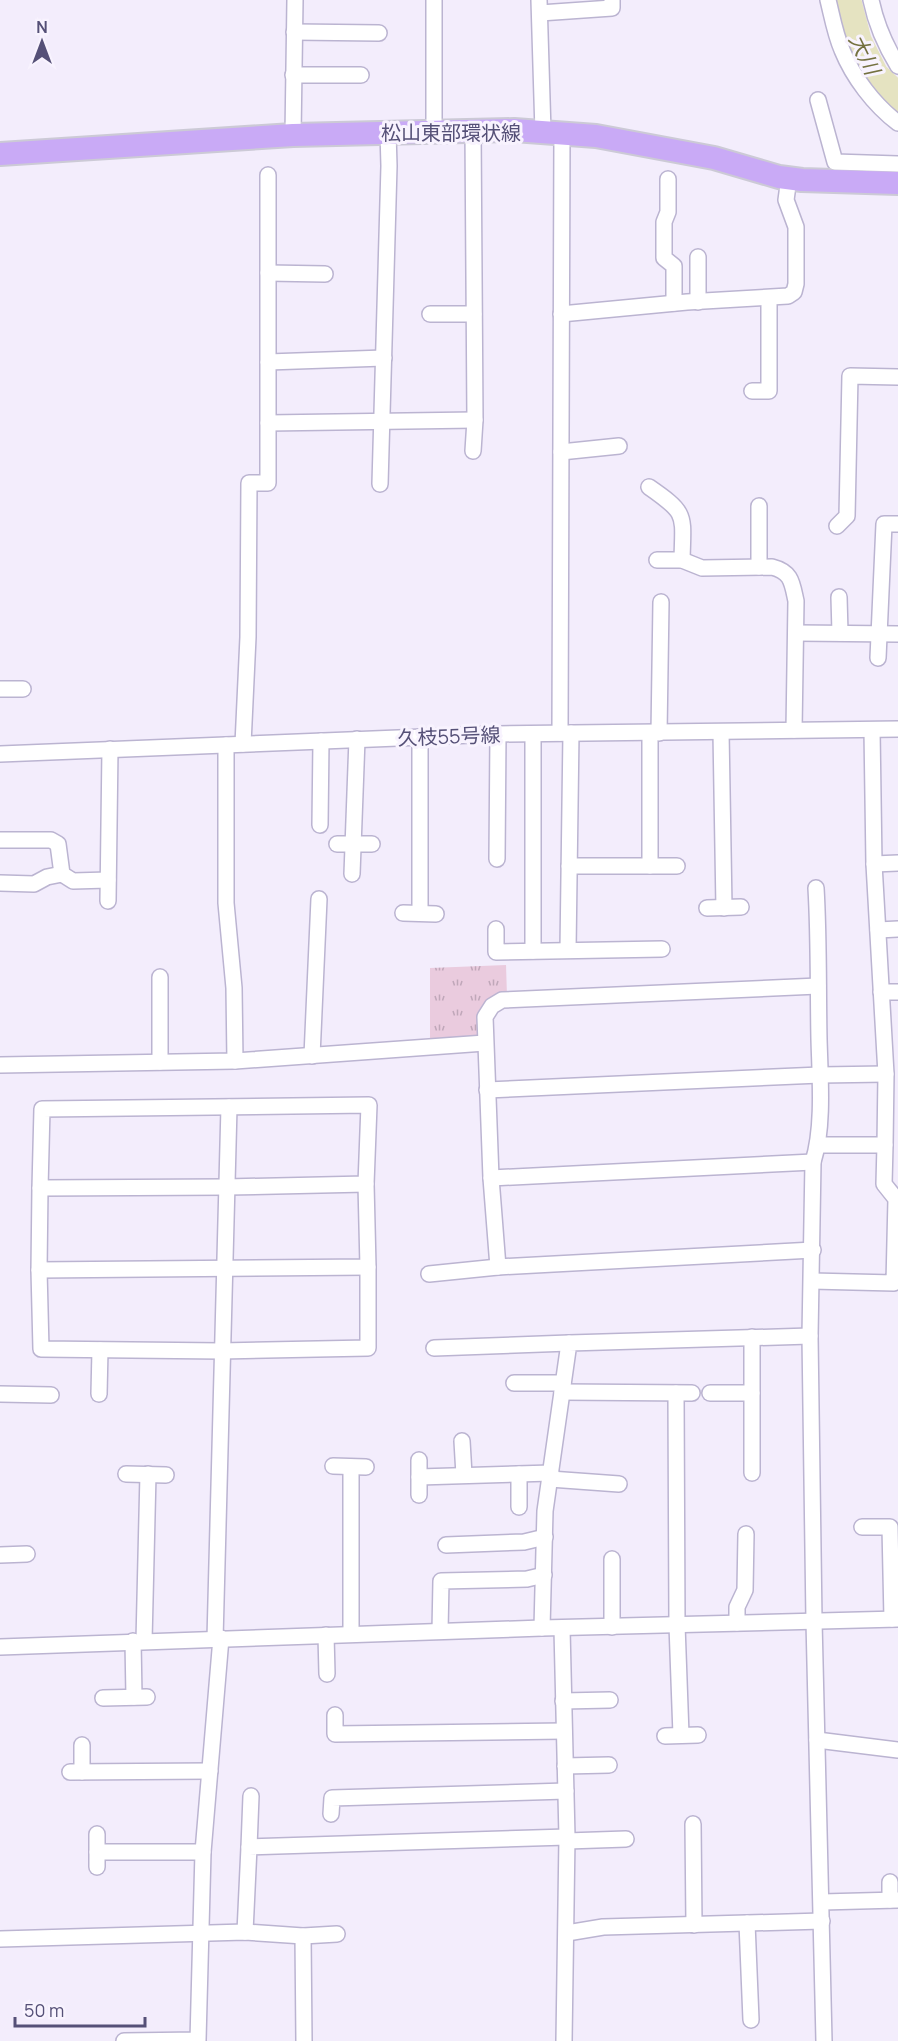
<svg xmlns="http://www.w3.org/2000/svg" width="898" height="2041" font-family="Manrope,'Noto Sans JP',sans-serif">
<defs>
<pattern id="grass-tufts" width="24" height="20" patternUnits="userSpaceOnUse" patternTransform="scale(1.5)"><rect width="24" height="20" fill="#eacbde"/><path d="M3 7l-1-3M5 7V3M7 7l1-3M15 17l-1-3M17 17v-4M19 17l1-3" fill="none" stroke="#c0a7b9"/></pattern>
</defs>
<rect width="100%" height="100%" fill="#f3edfc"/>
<path fill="url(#grass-tufts)" d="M 506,965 L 507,996 L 480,1036 L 430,1040 L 430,968 Z"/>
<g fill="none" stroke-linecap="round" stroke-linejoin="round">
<path stroke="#e5e3c1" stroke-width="32" d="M 845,0 L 856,42 L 873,76 L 898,100"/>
<g stroke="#bbb4d1" stroke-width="18">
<g id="street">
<path d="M 539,0 L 543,132"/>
<path d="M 828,0 C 832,16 835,34 842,50 C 853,77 874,105 898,123"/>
<path d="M 871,0 C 876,24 885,45 898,66"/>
<path d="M 540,13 L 612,8 L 612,0"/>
<path d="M 294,32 L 379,33"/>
<path d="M 293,75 L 361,75"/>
<path d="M 818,100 L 835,162 L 898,164"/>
<path d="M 473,130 L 475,420 L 473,451"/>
<path d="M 434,131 L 434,0"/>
<path d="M 293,135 L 295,0"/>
<path d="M 668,179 L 668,212 L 664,222 L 664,258 L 674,266 L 674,303"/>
<path d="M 698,257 L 698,302"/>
<path d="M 268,273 L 325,274"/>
<path d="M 430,314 L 474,314"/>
<path d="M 561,314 L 687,302 L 788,296 L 794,292 L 796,284 L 796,227 L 786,200 L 789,178"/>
<path d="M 268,362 L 384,358"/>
<path d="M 752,391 L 769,391 L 769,299"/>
<path d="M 268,423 L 475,420"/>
<path d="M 561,452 L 619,446"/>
<path d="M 380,484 L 389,166 L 388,132"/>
<path d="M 649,487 C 688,514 683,514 682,560"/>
<path d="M 759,506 L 759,567"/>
<path d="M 837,526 L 847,516 L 850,376 L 898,377"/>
<path d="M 657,560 L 682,560 L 702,568 L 772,567 C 792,572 792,583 796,601 L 794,730"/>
<path d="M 839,597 L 840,633"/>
<path d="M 797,633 L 898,634"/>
<path d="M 878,658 L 884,524 L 898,524"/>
<path d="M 0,689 L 23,689"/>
<path d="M 721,732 L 724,908"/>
<path d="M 560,733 L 562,133"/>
<path d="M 650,733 L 650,866"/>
<path d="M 659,733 L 661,602"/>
<path d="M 533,734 L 533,951"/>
<path d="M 243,744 L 248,637 L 249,483 L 268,483 L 268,175"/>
<path d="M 226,745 L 226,903 L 234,988 L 235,1061"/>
<path d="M 0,754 L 498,734 L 898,729"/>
<path d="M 320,825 L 321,741"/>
<path d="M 0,840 L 51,840 L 58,844 L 62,874 L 73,881 L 108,880"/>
<path d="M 337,844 L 372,844"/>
<path d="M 497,859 L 498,734"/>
<path d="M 874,864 L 898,863"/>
<path d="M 569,866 L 677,866"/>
<path d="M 352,874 L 357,739"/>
<path d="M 0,883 L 34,884 L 47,877 L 62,874"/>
<path d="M 816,888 C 819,938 818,989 819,1039 C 820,1077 824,1127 813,1162 L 810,1336 L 814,1621 L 824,2041"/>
<path d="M 108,901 L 110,749"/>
<path d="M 707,908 L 741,907"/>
<path d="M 403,913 L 436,914"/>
<path d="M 420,913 L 420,737"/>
<path d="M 496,929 L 496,952 L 662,949"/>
<path d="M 878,930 L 898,929"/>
<path d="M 568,950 L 571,733"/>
<path d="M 160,977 L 160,1062"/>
<path d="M 881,992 L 898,992"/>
<path d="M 312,1056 L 319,899"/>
<path d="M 0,1065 L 235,1061 L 485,1043"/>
<path d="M 487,1090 L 820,1075 L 886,1074"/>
<path d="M 369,1105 L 366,1184 L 227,1187 L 40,1188 L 42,1109 Z"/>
<path d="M 818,1145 L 885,1145 L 886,1074 L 874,864 L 872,730"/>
<path d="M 491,1178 L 813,1162"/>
<path d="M 40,1188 L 39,1270 L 368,1267 L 366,1184"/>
<path d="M 813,1250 L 498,1267 L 491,1178 L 485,1017 L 492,1006 L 502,1000 L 818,986"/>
<path d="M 39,1270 L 41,1349 L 221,1351 L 368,1348 L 368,1267"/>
<path d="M 429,1274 L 498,1267"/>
<path d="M 812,1281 L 894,1283 L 896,1199 L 884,1184 L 885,1145"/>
<path d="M 434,1348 L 569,1343"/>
<path d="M 514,1383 L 563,1383"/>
<path d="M 562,1392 L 692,1393"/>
<path d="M 676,1393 L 677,1625 L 681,1735"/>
<path d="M 710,1393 L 752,1393"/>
<path d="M 0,1394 L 51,1395"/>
<path d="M 99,1394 L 100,1350"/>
<path d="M 462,1441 L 464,1475"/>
<path d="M 419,1460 L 419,1495"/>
<path d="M 333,1466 L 366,1467"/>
<path d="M 351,1467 L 351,1634"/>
<path d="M 752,1473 L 752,1337"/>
<path d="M 126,1474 L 166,1475"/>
<path d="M 419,1477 L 551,1473"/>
<path d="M 550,1479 L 619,1484"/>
<path d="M 519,1507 L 519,1474"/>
<path d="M 862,1527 L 890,1527 L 892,1619"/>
<path d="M 446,1545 L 524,1542 L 545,1537"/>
<path d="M 0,1555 L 27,1554"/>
<path d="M 612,1559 L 612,1627"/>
<path d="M 737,1623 L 737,1607 L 745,1590 L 746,1534"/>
<path d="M 542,1628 L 545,1511 L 569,1343 L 810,1336"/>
<path d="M 562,1629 L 567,1837 L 564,2041"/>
<path d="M 440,1631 L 441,1581 L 527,1579 L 544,1575"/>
<path d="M 326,1635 L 327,1674"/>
<path d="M 215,1639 L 229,1107"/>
<path d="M 133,1641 L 134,1697"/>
<path d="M 144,1641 L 148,1474"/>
<path d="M 0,1647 L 542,1628 L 898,1619"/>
<path d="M 103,1698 L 147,1697"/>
<path d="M 563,1701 L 610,1700"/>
<path d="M 335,1715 L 335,1734 L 564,1731"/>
<path d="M 665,1736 L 698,1735"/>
<path d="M 817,1740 L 898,1750"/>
<path d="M 82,1745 L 82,1772"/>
<path d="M 565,1766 L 609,1765"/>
<path d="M 70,1772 L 210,1771"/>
<path d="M 331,1814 L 332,1798 L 566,1791"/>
<path d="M 693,1824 L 694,1925"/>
<path d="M 97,1834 L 97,1867"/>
<path d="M 567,1841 L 626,1839"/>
<path d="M 249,1847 L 251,1796"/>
<path d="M 97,1852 L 203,1852"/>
<path d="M 890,1882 L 890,1900"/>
<path d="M 822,1902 L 898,1900"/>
<path d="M 747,1923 L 751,2020"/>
<path d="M 245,1932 L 249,1847 L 567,1837"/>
<path d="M 567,1933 L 603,1927 L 822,1921"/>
<path d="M 303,1936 L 304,2041"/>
<path d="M 0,1939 L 245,1932 L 303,1936 L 337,1934"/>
<path d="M 124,2041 L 198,2040 L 203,1852 L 221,1638"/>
</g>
</g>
<g stroke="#cccad6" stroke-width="26">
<path id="primary" d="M 0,154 L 293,135 L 514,130 L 596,136 L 714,158 L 779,177 L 802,180 L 898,183"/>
</g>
<use href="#street" stroke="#fff" stroke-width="15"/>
<use href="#primary" stroke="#c9aaf6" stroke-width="22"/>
</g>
<g text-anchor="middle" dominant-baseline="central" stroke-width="6" stroke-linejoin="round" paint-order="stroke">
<g font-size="20" fill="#555077" stroke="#f8f3fe">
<text x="451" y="132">松山東部環状線</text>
<text transform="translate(449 736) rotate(-2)">久枝55号線</text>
</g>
<g font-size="21" font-style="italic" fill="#747140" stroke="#f8f3fe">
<text transform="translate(865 54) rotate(64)">大川</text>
</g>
</g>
<g transform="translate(42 42)" stroke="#f8f3fe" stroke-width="4.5" paint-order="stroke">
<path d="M0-4.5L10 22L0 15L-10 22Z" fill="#555077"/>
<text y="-9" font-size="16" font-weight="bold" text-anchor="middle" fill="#555077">N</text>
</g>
<path d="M15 2017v9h130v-9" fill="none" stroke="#555077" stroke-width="3"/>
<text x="24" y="2017" font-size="18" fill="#555077" stroke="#f8f3fe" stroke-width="4.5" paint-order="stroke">50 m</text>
</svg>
